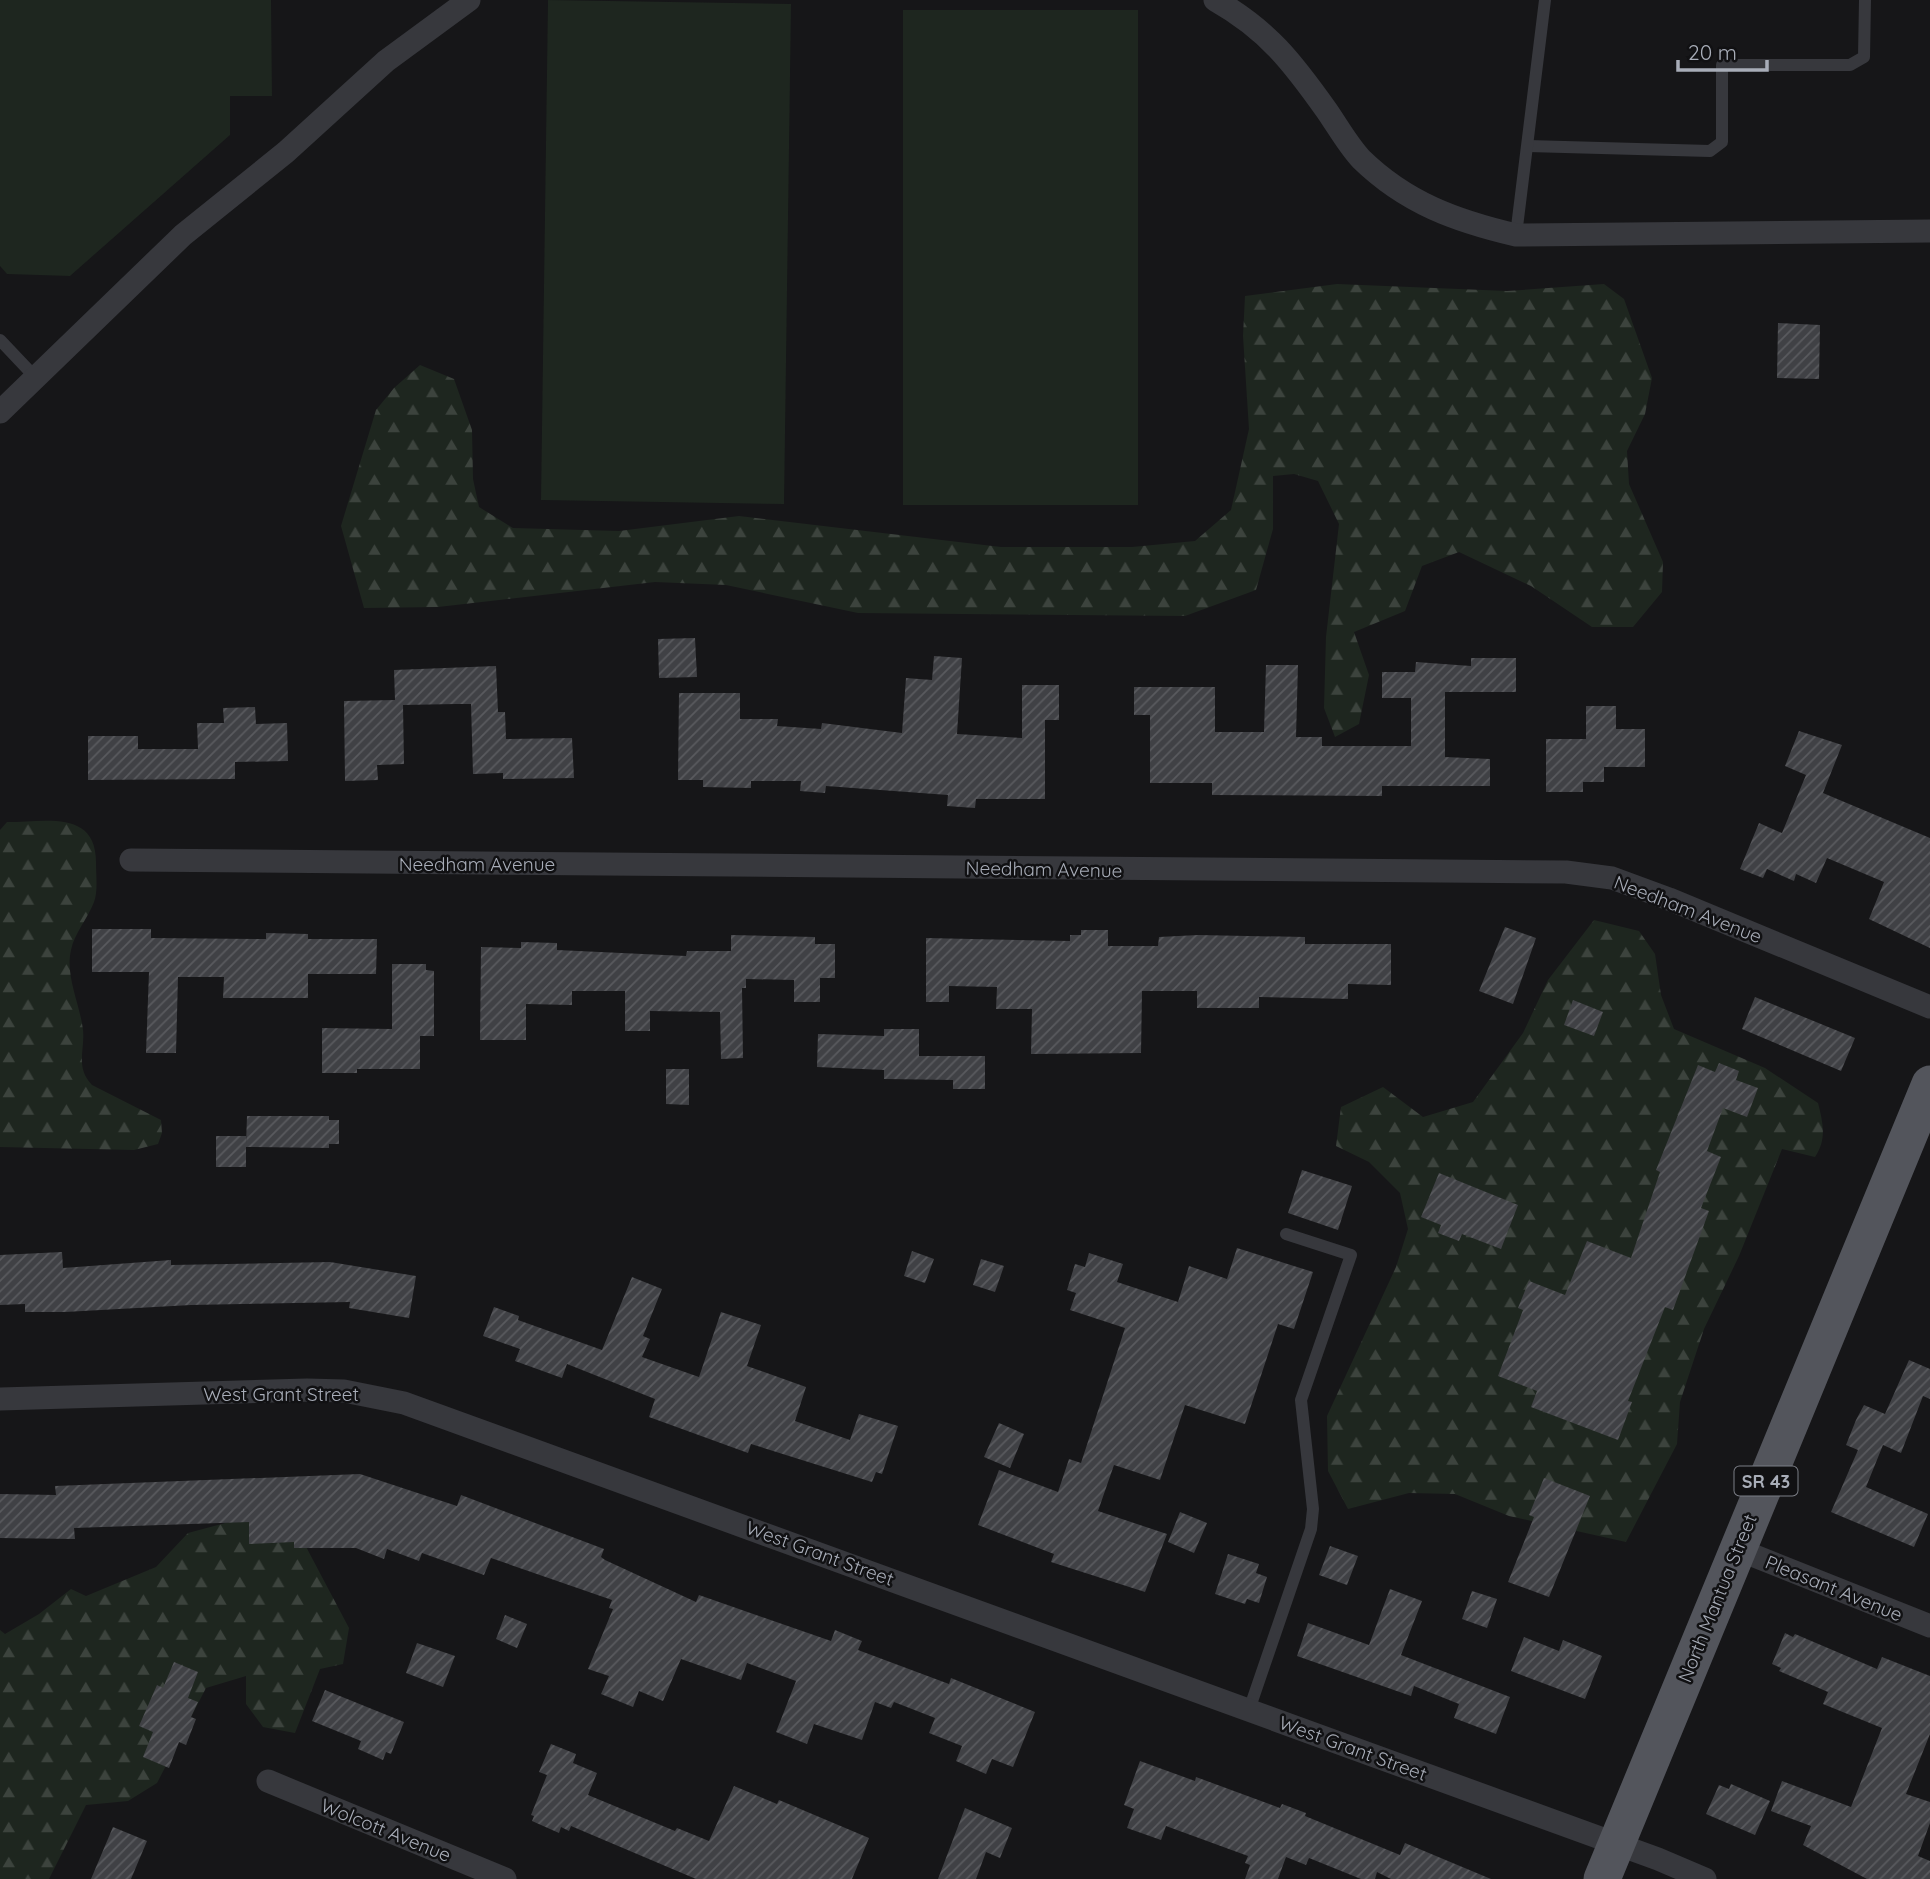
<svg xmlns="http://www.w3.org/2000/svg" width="1930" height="1879" font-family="Quicksand,sans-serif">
<defs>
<pattern id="forest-firs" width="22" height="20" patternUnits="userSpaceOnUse" patternTransform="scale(1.75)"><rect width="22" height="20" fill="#1e261f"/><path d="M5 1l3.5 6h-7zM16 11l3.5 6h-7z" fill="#3c433d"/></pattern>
<pattern id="building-hatch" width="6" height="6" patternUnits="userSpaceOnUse" patternTransform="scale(1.75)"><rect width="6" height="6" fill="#404145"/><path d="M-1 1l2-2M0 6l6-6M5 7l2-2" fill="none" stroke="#595a5e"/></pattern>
</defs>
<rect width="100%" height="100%" fill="#161618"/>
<g fill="#1e261f">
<path d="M 0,0 L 271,0 L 272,96 L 230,96 L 230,135 L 70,276 L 7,274 L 0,266 Z"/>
<path d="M 548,0 L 791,4 L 784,504 L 541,500 Z"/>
<rect x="903" y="10" width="235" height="495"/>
</g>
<g fill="url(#forest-firs)">
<path d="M 1337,284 L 1507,291 L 1604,284 L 1624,299 L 1652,378 L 1645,414 L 1627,451 L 1629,484 L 1663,562 L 1662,592 L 1633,627 L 1592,627 L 1531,586 L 1459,552 L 1422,566 L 1405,611 L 1354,632 L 1369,675 L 1359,724 L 1335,737 L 1324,708 L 1326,637 L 1339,524 L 1318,481 L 1294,474 L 1273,476 L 1273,529 L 1256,590 L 1185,616 L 858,613 L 726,585 L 655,582 L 438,607 L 364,608 L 341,526 L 376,410 L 394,388 L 420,365 L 454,379 L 472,430 L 473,479 L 479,507 L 513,528 L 619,531 L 739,516 L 1001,547 L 1132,547 L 1195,541 L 1231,510 L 1249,429 L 1243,336 L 1245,296 Z"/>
<path d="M 7,822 C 46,822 97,809 96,864 C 96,876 98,891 94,902 C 88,918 74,934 71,950 C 65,976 80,1004 83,1030 C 85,1051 75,1067 92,1085 L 161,1120 L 162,1133 L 158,1144 L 134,1150 L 0,1147 L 0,830 Z"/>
<path d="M 1594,920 L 1639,931 L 1655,954 L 1661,995 L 1674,1029 L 1765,1068 L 1818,1103 C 1823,1123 1827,1139 1815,1157 L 1782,1149 L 1739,1256 L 1704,1329 L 1680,1402 L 1677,1444 L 1626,1542 L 1509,1516 L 1455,1494 L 1409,1493 L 1348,1509 L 1328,1471 L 1327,1416 L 1396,1267 L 1408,1229 L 1400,1193 L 1369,1162 L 1336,1146 L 1341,1107 L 1383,1087 L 1423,1117 L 1473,1102 L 1523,1033 L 1548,980 Z"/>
<path d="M 285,1507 L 349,1628 L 343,1664 L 320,1669 L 295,1733 L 263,1727 L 246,1704 L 246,1676 L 206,1688 L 157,1783 L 128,1801 L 86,1805 L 49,1879 L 0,1879 L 0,1630 L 5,1634 L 39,1614 L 71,1589 L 86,1596 L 156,1567 L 188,1533 Z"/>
</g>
<g fill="url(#building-hatch)">
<path d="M 1778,323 L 1820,325 L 1819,379 L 1777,378 Z"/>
<path d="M 695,638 L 697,677 L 659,678 L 658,639 Z"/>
<path d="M 934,656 L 962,658 L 957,734 L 1022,738 L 1022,685 L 1059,685 L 1059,720 L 1045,720 L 1045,799 L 976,799 L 975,808 L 947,806 L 948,795 L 826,786 L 825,793 L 800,791 L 801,781 L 751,781 L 751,788 L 703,787 L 703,780 L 678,780 L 679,693 L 740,693 L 740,719 L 778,719 L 777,726 L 821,729 L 822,723 L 902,733 L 906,678 L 932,680 Z"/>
<path d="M 1471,658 L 1516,658 L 1516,692 L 1445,692 L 1445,757 L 1490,759 L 1490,786 L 1382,786 L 1382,796 L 1212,795 L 1212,783 L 1150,783 L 1150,715 L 1134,715 L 1134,687 L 1215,687 L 1215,732 L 1264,732 L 1266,665 L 1298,665 L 1296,737 L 1322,737 L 1322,746 L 1411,746 L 1411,698 L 1382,698 L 1382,672 L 1415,672 L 1416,662 L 1471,666 Z"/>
<path d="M 496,666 L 498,712 L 505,712 L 506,739 L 572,738 L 574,778 L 503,779 L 503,773 L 473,774 L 471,704 L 456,704 L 403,705 L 404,764 L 377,765 L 378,780 L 345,781 L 344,701 L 395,700 L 394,670 Z"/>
<path d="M 1586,706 L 1616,706 L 1616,729 L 1645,729 L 1645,767 L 1604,767 L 1604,782 L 1583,782 L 1583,792 L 1546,792 L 1546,739 L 1586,739 Z"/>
<path d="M 255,707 L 256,724 L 287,723 L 288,761 L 235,762 L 235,779 L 88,780 L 88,736 L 138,736 L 138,749 L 198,749 L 197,723 L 224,723 L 223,708 Z"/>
<path d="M 1799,731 L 1842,745 L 1823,793 L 1930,838 L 1930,948 L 1869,919 L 1884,882 L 1827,858 L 1816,883 L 1796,874 L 1794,881 L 1767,869 L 1763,878 L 1740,869 L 1759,823 L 1782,833 L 1806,775 L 1785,766 Z"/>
<path d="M 1505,927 L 1536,938 L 1513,1004 L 1479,991 Z"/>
<path d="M 92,929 L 151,929 L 151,938 L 266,939 L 266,933 L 308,934 L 308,939 L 377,939 L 376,974 L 308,974 L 308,998 L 223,998 L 224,977 L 178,977 L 176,1053 L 146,1053 L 149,972 L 92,972 Z"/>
<path d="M 1081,930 L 1108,930 L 1108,946 L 1158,946 L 1159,937 L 1198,935 L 1305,937 L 1305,944 L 1391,944 L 1391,985 L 1348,984 L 1348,999 L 1259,997 L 1259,1008 L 1197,1008 L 1197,991 L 1142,991 L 1141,1053 L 1031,1054 L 1032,1009 L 996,1009 L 997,987 L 949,986 L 949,1002 L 926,1002 L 926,938 L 1070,941 L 1070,935 L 1081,935 Z"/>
<path d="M 731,935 L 815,937 L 815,944 L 835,944 L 835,978 L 820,978 L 820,1002 L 794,1002 L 794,980 L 746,979 L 746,988 L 742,988 L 743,1058 L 721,1059 L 720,1012 L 650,1011 L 650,1031 L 625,1031 L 625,991 L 572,991 L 572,1005 L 526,1004 L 526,1040 L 480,1040 L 481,947 L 521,948 L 521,942 L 557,943 L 557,950 L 686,956 L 687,951 L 731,951 Z"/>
<path d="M 392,964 L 426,964 L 426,970 L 434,971 L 434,1036 L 420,1036 L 420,1069 L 357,1069 L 357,1073 L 322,1073 L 322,1028 L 392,1029 Z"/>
<path d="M 1755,997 L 1855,1038 L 1841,1071 L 1742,1029 Z"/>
<path d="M 1573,1000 L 1603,1012 L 1594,1036 L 1564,1025 Z"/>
<path d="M 884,1029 L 919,1029 L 919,1056 L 985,1056 L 985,1089 L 953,1089 L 953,1080 L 884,1079 L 884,1070 L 817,1067 L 818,1034 L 884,1036 Z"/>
<path d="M 1719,1063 L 1739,1071 L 1736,1080 L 1758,1088 L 1747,1117 L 1723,1108 L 1707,1151 L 1721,1157 L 1701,1208 L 1709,1211 L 1673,1310 L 1665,1307 L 1628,1401 L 1632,1402 L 1618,1440 L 1531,1407 L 1537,1391 L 1498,1376 L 1523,1310 L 1518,1308 L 1529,1281 L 1565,1295 L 1587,1241 L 1631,1258 L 1660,1172 L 1656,1170 L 1698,1065 L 1715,1072 Z"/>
<path d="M 666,1069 L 689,1069 L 689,1105 L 666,1104 Z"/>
<path d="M 247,1116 L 329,1116 L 329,1120 L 339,1120 L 339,1144 L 329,1144 L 329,1148 L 246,1147 L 246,1167 L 216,1167 L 216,1136 L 246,1136 L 246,1144 Z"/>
<path d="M 1302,1170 L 1352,1186 L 1338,1230 L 1288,1213 Z"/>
<path d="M 1439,1173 L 1518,1205 L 1501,1249 L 1462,1234 L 1459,1241 L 1438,1233 L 1441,1225 L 1421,1217 Z"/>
<path d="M 1237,1248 L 1313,1272 L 1294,1329 L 1278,1324 L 1245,1424 L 1185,1405 L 1160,1480 L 1114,1465 L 1098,1511 L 1167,1534 L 1145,1592 L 1051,1562 L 1054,1554 L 978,1525 L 999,1470 L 1058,1492 L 1069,1459 L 1081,1463 L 1125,1328 L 1070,1310 L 1076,1293 L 1067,1290 L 1075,1264 L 1085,1267 L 1089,1253 L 1123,1264 L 1117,1282 L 1178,1302 L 1189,1266 L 1227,1279 Z"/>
<path d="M 912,1251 L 934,1259 L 925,1283 L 904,1276 Z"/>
<path d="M 62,1252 L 63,1268 L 171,1260 L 171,1265 L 330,1262 L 416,1276 L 409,1318 L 349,1308 L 350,1302 L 191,1305 L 65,1312 L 25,1312 L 25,1304 L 0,1305 L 0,1255 Z"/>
<path d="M 981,1259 L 1004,1266 L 995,1292 L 973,1285 Z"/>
<path d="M 632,1277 L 662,1289 L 643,1336 L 650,1339 L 642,1357 L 699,1377 L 721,1312 L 761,1325 L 747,1366 L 806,1387 L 795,1421 L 850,1440 L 859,1414 L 898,1426 L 882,1474 L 876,1472 L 872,1482 L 751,1444 L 748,1453 L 649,1417 L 655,1399 L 567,1364 L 562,1378 L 515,1361 L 520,1349 L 483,1336 L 494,1307 L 519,1316 L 518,1320 L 602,1350 Z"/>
<path d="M 1909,1360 L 1930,1369 L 1930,1399 L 1923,1396 L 1901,1453 L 1883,1445 L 1866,1487 L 1928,1514 L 1914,1547 L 1831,1512 L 1858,1450 L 1846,1445 L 1856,1420 L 1864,1405 L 1885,1414 Z"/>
<path d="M 999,1423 L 1024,1434 L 1010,1468 L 984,1457 Z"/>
<path d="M 360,1474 L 457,1506 L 461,1495 L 604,1549 L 601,1557 L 605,1560 L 696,1602 L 699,1595 L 831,1641 L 835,1630 L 862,1641 L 858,1650 L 949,1684 L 951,1678 L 1035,1712 L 1013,1767 L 992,1759 L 986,1774 L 956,1761 L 962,1746 L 929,1733 L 935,1718 L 894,1702 L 891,1708 L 875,1702 L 862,1740 L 814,1724 L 807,1744 L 776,1732 L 796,1681 L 747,1663 L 741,1680 L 681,1659 L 663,1701 L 639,1691 L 633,1707 L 601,1694 L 609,1676 L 588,1669 L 613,1609 L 609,1608 L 612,1600 L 491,1558 L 484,1575 L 422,1553 L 419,1561 L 387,1549 L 384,1559 L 356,1548 L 294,1548 L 294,1542 L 249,1544 L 249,1522 L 74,1528 L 75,1539 L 0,1538 L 0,1494 L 56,1495 L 55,1486 Z"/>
<path d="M 1544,1478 L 1590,1496 L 1549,1597 L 1508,1582 L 1534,1517 L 1529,1515 Z"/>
<path d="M 1180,1512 L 1207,1523 L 1194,1553 L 1168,1542 Z"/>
<path d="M 1330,1546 L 1358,1556 L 1347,1585 L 1319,1575 Z"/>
<path d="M 1228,1554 L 1259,1564 L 1256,1573 L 1267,1577 L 1259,1603 L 1247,1599 L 1245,1604 L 1215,1594 Z"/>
<path d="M 1390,1589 L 1422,1601 L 1401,1655 L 1510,1697 L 1496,1734 L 1454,1718 L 1459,1704 L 1414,1686 L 1411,1696 L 1297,1656 L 1308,1623 L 1369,1645 Z"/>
<path d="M 1472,1591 L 1497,1599 L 1487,1628 L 1462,1619 Z"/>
<path d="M 505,1615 L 527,1624 L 517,1648 L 496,1639 Z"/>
<path d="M 1785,1633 L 1793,1637 L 1795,1634 L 1877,1669 L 1882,1657 L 1930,1676 L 1930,1734 L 1906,1794 L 1930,1802 L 1930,1823 L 1918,1856 L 1930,1861 L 1930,1879 L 1867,1879 L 1803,1845 L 1811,1826 L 1771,1811 L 1782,1781 L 1851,1807 L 1882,1728 L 1823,1704 L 1828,1692 L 1779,1671 L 1781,1668 L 1772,1664 Z"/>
<path d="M 1524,1637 L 1559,1651 L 1563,1640 L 1602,1656 L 1585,1699 L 1511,1671 Z"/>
<path d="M 417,1643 L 455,1656 L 443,1687 L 406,1673 Z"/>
<path d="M 174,1662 L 198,1672 L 188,1698 L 198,1702 L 191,1717 L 196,1719 L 186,1745 L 179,1742 L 169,1768 L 143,1757 L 153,1732 L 139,1726 L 157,1685 L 163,1688 Z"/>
<path d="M 325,1690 L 404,1722 L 391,1754 L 386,1752 L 383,1760 L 358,1749 L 361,1741 L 312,1721 Z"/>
<path d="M 551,1744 L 576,1754 L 573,1763 L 597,1773 L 588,1795 L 675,1831 L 677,1828 L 709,1841 L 734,1786 L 777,1804 L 779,1800 L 869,1838 L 852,1879 L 696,1879 L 571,1826 L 569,1831 L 561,1827 L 559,1833 L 532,1821 L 534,1816 L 531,1815 L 547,1775 L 539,1772 Z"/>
<path d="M 1140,1761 L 1195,1781 L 1196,1777 L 1280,1808 L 1282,1804 L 1306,1813 L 1305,1816 L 1400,1855 L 1405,1843 L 1491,1879 L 1391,1879 L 1377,1872 L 1375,1879 L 1361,1879 L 1309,1858 L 1306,1865 L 1286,1857 L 1278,1879 L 1245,1879 L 1250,1865 L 1245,1863 L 1248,1856 L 1166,1826 L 1161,1840 L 1127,1828 L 1134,1809 L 1124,1805 Z"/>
<path d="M 1731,1784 L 1770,1801 L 1755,1835 L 1706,1814 L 1719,1785 L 1729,1789 Z"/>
<path d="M 965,1808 L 1012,1828 L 1000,1858 L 986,1852 L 976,1879 L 938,1879 Z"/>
<path d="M 113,1827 L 147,1841 L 131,1879 L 91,1879 Z"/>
</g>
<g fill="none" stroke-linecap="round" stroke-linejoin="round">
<g stroke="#37383d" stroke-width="12">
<path d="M 1528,146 L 1710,151 L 1722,142 L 1722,65 L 1850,65 L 1864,57 L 1865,0"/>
<path d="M 1516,235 L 1545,0"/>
<path d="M 0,340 L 36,378"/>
<path d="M 1249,1710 L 1311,1529 L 1313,1509 L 1301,1400 L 1351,1255 L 1286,1234"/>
</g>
<g stroke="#37383d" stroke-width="23">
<path d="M 1215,0 C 1268,30 1293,63 1327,111 C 1338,127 1348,145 1361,159 C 1406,203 1456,221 1516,235 L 1930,231"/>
<path d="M 0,412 L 183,235 L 286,152 L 386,61 L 469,0"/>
<path d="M 131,860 L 1566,872 L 1612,878 L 1669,899 L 1930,1007"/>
<path d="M 0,1399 L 307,1390 L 344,1391 L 404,1403 L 1658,1859 L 1705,1879"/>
<path d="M 1737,1549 L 1930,1626"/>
<path d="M 268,1781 L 505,1879"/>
</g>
<path stroke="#53555c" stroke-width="37" d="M 1602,1879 L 1930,1084"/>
</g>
<g text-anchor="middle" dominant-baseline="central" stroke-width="5" stroke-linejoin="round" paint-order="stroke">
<rect fill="#111113" stroke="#7b7e86" stroke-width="2" x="1734.5" y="1466.5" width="63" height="29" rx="5"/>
<g font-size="18" font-weight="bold" fill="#a8adb8">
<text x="1766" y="1481">SR 43</text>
</g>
<g font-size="19" fill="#a8adb8" stroke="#111113">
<text x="477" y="864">Needham Avenue</text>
<text transform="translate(1044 869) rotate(1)">Needham Avenue</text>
<text transform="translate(1688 909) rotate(21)">Needham Avenue</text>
<text x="281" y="1394">West Grant Street</text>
<text transform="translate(820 1553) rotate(20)">West Grant Street</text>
<text transform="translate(1834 1588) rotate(22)">Pleasant Avenue</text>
<text transform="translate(1717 1598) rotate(-68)">North Mantua Street</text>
<text transform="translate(1353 1748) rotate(20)">West Grant Street</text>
<text transform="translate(386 1830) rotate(22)">Wolcott Avenue</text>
</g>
</g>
<path d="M1678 60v10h89v-10" fill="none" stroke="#a8adb8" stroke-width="3.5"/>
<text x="1688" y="60" font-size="21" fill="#a8adb8" stroke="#111113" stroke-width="5" paint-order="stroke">20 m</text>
</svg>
